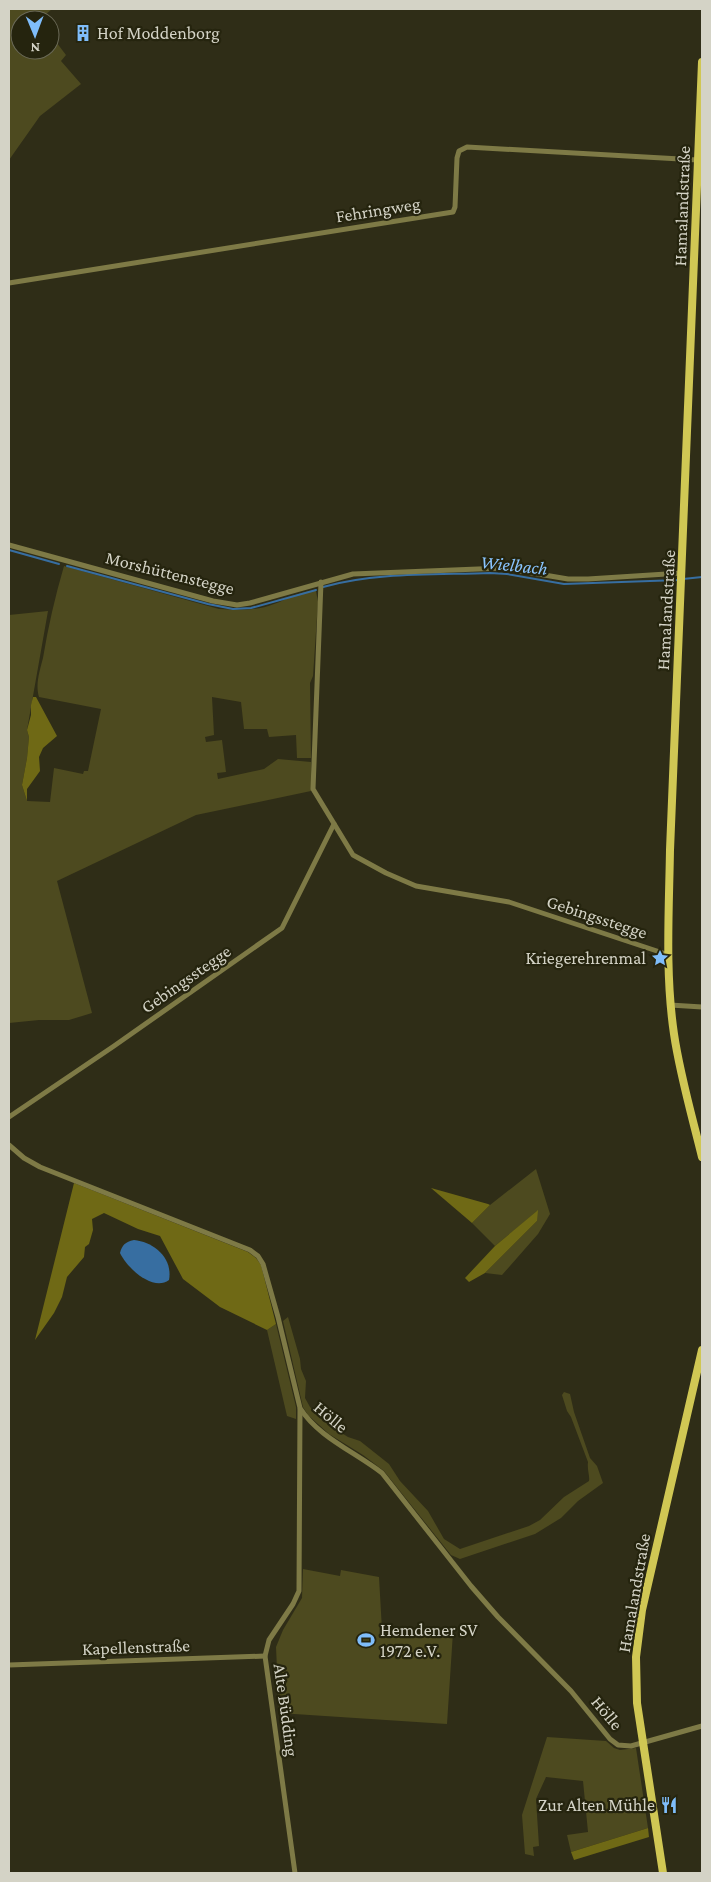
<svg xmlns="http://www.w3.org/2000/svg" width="711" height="1882" font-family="'Crimson Pro',serif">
<rect width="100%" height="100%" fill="#2f2d17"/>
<g fill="#4d4a1f">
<path d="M 9,9 L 52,9 L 39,20 L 20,20 L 20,50 L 50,50 L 50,34 L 66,55 L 61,61 L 81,84 L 40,116 L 9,160 Z"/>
<path d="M 64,566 L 219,609 C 237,610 257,611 274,604 C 288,599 301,590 316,591 L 318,602 L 313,676 L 310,683 L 311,758 L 297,758 L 296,735 L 269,737 L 267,729 L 244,729 L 241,702 L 212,697 L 214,735 L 205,737 L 206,742 L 222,740 L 226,772 L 217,773 L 218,779 L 264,769 L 278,759 L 311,762 L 311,791 L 196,815 L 57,881 L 92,1013 L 69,1020 L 39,1020 L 9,1023 L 9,615 L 48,611 L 27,730 L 29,737 L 27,758 L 22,785 L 27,801 L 50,802 L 54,768 L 83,774 L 84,771 L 88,771 L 101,709 L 39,697 C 35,684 40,670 43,658 C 48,627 55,597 64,566 Z"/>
<path d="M 536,1169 L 550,1214 L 538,1234 L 502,1275 L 485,1273 L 537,1221 L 537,1211 L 495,1246 L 472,1223 L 490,1205 Z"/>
<path d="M 288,1317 L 300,1359 L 301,1369 L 306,1381 L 305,1398 L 310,1407 L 319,1417 L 332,1427 L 348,1437 L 360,1441 L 389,1464 L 400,1481 L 428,1511 L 444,1539 L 460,1549 L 529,1526 L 540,1520 L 564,1497 L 589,1481 C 590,1476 587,1470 588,1462 L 571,1417 L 567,1411 L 562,1395 L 564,1392 L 570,1394 L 574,1412 L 590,1458 L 597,1466 L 603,1483 L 578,1501 L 561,1518 L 535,1534 L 460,1559 L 451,1555 L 384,1471 L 363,1455 L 329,1434 L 308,1415 L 303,1407 L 283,1321 Z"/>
<path d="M 276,1324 L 296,1407 L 296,1419 L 287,1416 L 267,1330 Z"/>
<path d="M 303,1569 L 340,1576 L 341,1570 L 379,1577 L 382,1630 L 453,1632 L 447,1724 L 279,1713 L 276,1647 L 283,1630 L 302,1598 Z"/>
<path d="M 547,1737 L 606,1741 L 614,1748 L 620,1750 L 636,1748 L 648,1828 L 571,1852 L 567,1835 L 588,1832 L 583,1781 L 546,1777 L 536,1799 L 539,1846 L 533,1847 L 534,1856 L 525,1854 L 522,1815 Z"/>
</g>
<g fill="#6f6915">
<path d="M 33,697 L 36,697 L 57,736 L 43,748 L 39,757 L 40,771 L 27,789 L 27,801 L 22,785 L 27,758 L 29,737 L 27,730 L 31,715 L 31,705 Z"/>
<path d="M 74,1183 L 248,1252 L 256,1258 L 261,1265 L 276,1324 L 267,1330 L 220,1307 L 183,1279 L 160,1236 L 138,1229 L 104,1213 L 92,1219 L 93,1230 L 89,1244 L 85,1247 L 84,1257 L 67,1277 L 62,1297 L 54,1313 L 35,1340 Z"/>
<path d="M 431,1188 L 488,1204 L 490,1205 L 472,1223 Z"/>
<path d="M 538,1210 L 537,1221 L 485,1273 L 469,1282 L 465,1278 L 495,1246 Z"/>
<path d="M 648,1828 L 649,1837 L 574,1860 L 571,1852 Z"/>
</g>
<path fill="#376ea1" d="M 134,1240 C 154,1242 173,1258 169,1280 C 153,1292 127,1268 120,1253 C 122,1245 125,1242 134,1240 Z"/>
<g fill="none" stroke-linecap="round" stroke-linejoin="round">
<g stroke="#376ea1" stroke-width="2">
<path d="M 9,550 L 59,564"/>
<path d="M 67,566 L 208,604 L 233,609 L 251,608 L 316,590"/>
<path d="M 683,579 L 702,577"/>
<path d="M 323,587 C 376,572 436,575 490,573 L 507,574 L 564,584 L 679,580"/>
</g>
<g stroke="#7e7a46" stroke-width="5">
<path d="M 9,283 L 453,212 L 455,207 L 457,158 L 459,151 L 467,147 L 698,160"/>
<path d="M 9,545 L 213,601 L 237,605 L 250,603 L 353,574 L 503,568 L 568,579 L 588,579 L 682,573"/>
<path d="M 321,582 L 313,789 L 353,855 L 386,873 L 416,886 L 509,902 L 669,955"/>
<path d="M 670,1005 L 702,1007"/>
<path d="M 9,1117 L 114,1046 L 282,928 L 334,824"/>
<path d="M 9,1145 L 24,1158 L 40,1167 L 250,1250 L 258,1256 L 263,1264 L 278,1317 L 300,1408 C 318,1437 355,1452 382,1473 L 471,1586 L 498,1617 L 571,1691 L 610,1739 L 618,1745 L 631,1746 L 702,1726"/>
<path d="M 9,1665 L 265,1656"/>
<path d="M 295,1873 L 265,1656 L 269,1640 L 293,1604 L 299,1591 L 300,1409"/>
</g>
<g stroke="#d0c754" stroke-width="8">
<path d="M 702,62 L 670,850 C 669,911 665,973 674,1034 C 680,1075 692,1116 702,1157"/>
<path d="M 663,1873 L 637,1703 L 636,1657 L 642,1610 L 702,1350"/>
</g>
</g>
<defs>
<g id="building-bare" transform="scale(1.35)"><path d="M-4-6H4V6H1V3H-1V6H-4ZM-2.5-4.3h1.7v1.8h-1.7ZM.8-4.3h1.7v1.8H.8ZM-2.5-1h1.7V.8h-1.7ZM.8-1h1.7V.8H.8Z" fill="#7fbdfa" stroke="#25240e" stroke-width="2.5" paint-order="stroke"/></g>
<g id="sight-bare" transform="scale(1.35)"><path d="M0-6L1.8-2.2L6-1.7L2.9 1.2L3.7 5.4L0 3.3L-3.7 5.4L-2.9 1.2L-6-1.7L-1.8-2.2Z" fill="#7fbdfa" stroke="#25240e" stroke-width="2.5" paint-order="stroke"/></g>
<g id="stadium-bare" transform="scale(1.35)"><path d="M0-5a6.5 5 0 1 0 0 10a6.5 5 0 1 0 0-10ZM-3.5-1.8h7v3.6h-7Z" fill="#7fbdfa" stroke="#25240e" stroke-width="2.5" paint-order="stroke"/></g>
<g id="restaurant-bare" transform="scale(1.35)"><path d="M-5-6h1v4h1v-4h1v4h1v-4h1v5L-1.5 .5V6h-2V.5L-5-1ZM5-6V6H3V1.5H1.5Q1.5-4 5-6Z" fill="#7fbdfa" stroke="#25240e" stroke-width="2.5" paint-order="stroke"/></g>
</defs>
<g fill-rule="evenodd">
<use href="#building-bare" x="83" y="33"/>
<use href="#sight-bare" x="660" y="958"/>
<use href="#stadium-bare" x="366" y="1640"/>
<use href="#restaurant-bare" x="669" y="1805"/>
</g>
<g text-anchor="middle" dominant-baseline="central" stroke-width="4.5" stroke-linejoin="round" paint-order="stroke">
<g font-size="18" fill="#d4d3c6" stroke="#25240e" text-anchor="start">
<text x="97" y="33">Hof Moddenborg</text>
<text x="646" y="958" text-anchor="end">Kriegerehrenmal</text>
<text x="380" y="1630">Hemdener SV<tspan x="380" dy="21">1972 e.V.</tspan></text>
<text x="655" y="1805" text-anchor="end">Zur Alten Mühle</text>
</g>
<g font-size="18" fill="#d4d3c6" stroke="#25240e">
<text transform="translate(682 206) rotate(-88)">Hamalandstraße</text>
<text transform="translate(378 210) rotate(-9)">Fehringweg</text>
<text transform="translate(170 573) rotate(14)">Morshüttenstegge</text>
<text transform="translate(666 610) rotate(-87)">Hamalandstraße</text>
<text transform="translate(597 917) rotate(18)">Gebingsstegge</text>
<text transform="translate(186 979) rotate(-35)">Gebingsstegge</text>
<text transform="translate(331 1417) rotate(40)">Hölle</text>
<text transform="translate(634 1593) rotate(-80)">Hamalandstraße</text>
<text transform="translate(136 1647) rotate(-2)">Kapellenstraße</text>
<text transform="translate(286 1710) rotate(82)">Alte Büdding</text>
<text transform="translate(607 1713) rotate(50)">Hölle</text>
</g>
<g font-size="19" font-style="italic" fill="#89c4ff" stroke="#25240e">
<text transform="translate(514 565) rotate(6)">Wielbach</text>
</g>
</g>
<rect width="711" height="1882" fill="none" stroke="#d4d3c6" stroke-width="20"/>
<g transform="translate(35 35) rotate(179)"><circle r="24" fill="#25240e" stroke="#6b6a58"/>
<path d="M0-4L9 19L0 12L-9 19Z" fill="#7fbdfa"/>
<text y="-8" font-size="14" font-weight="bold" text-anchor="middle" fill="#d4d3c6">N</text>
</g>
</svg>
